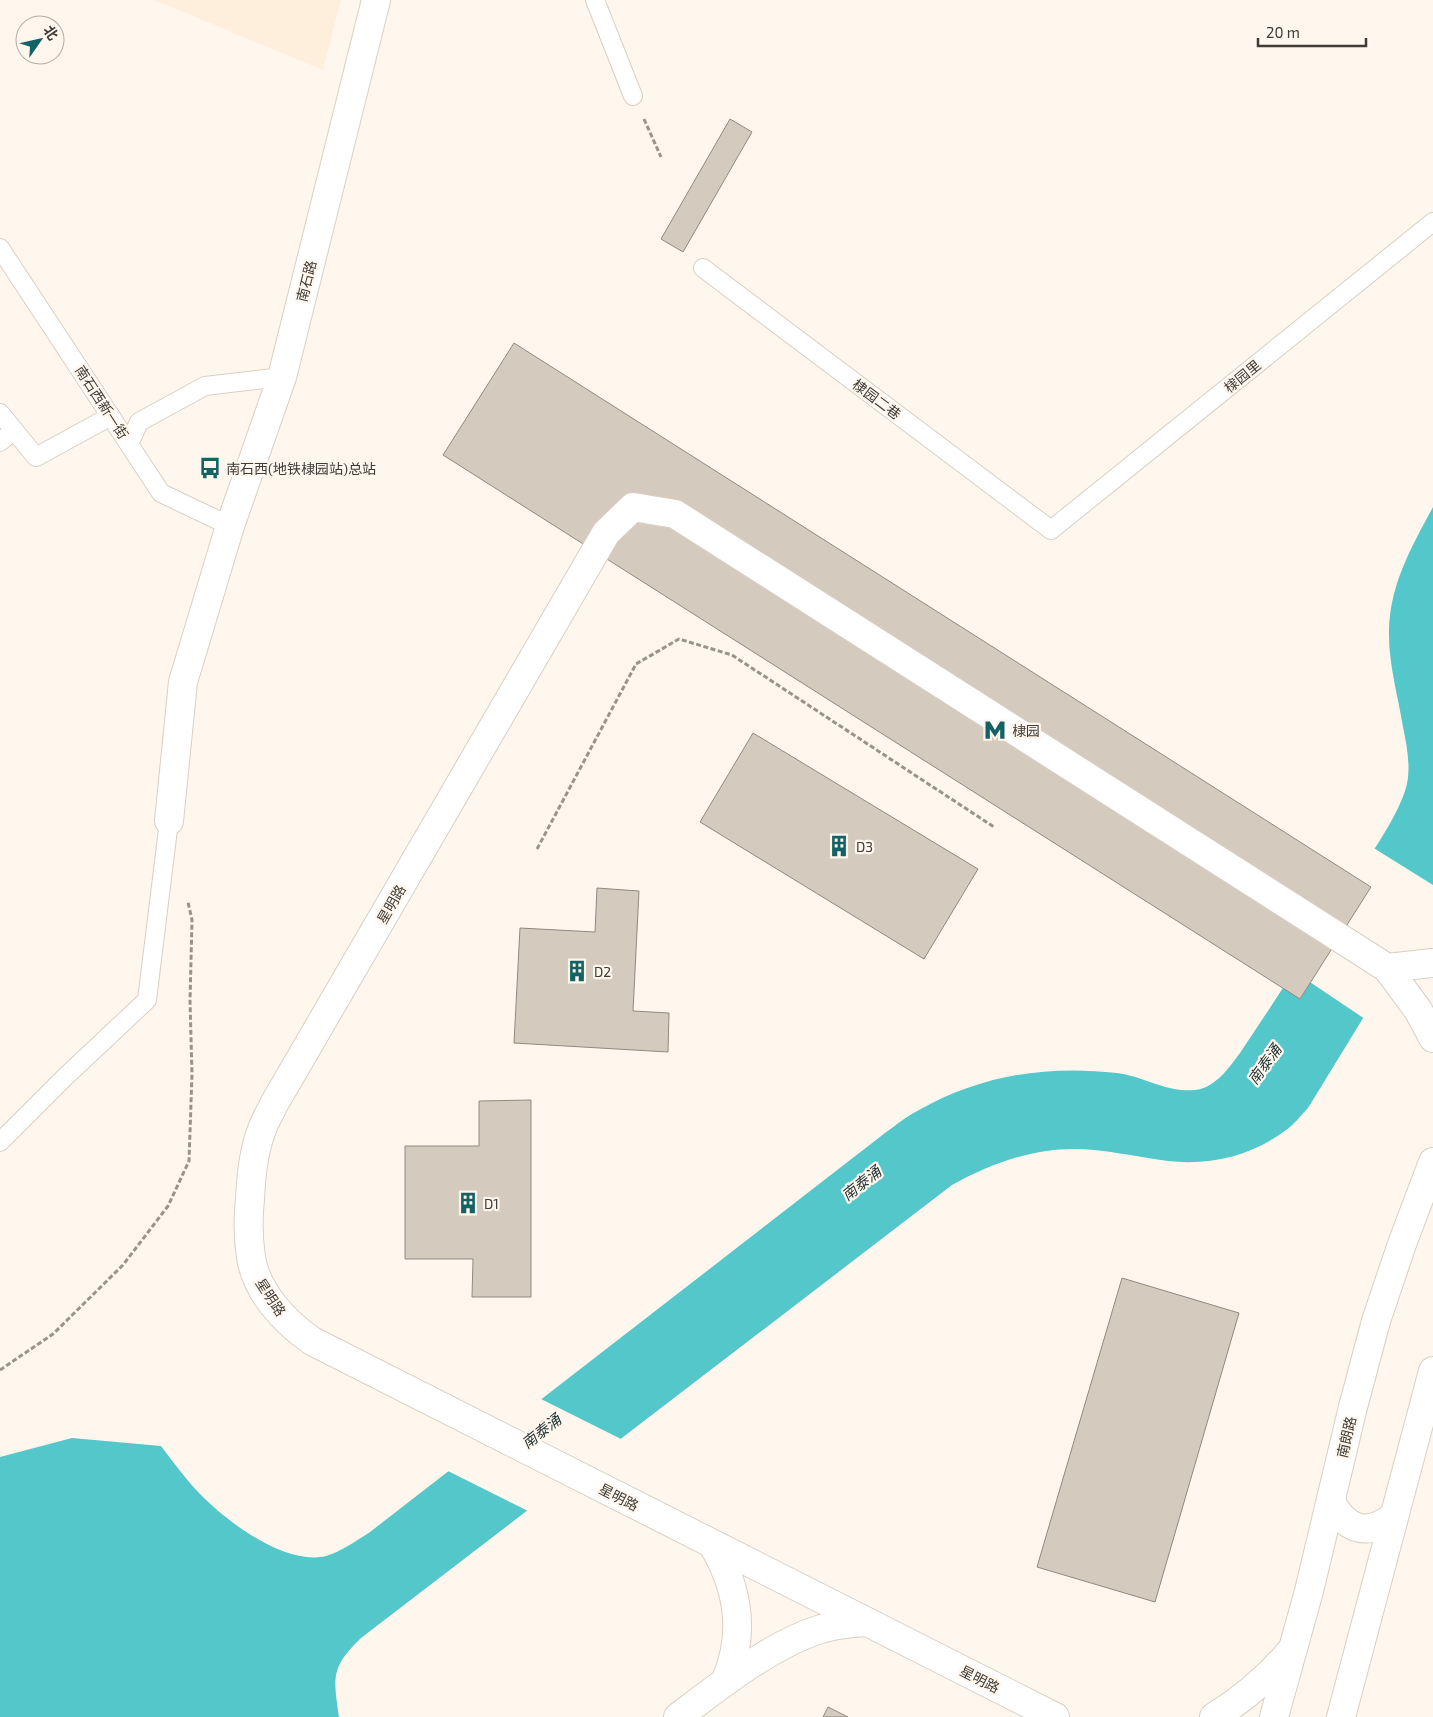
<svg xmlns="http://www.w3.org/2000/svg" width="1433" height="1717" font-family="'Exo 2','Noto Sans SC',sans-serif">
<rect width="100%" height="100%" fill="#fff7ed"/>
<path fill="#feefdc" d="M 154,0 L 341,0 L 323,70 Z"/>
<path fill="#53c7ca" d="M 1433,507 L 1433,904 L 1308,1108 C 1302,1114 1296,1122 1290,1127 C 1252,1157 1207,1167 1161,1160 C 1134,1156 1106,1150 1078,1149 C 1034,1148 991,1163 952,1185 L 361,1638 C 331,1667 333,1677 339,1717 L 0,1717 L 0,1457 L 72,1438 L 161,1446 C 174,1463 187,1481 202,1496 C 229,1523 286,1566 326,1556 C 342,1551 356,1541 370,1532 L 885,1133 C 896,1125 907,1116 919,1110 C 982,1075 1046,1065 1117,1073 C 1143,1076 1167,1093 1195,1090 C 1215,1088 1229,1068 1240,1053 C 1276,999 1311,945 1346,892 C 1365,862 1394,824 1405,791 C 1412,771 1407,747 1403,727 C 1398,696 1388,662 1389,630 C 1390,584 1412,546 1433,507 Z"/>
<g fill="#fff7ed">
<path d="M 1372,847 L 1433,885 L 1433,909 L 1365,1019 L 1292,970 Z"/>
<path d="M 539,1398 L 623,1440 L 530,1512 L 446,1470 Z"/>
</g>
<g fill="#d4cabe" stroke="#92897e">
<path d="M 730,119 L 752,132 L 683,252 L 661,239 Z"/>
<path d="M 514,343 L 1371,887 L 1300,999 L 443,455 Z"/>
<path d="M 753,733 L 978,869 L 924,959 L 700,822 Z"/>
<path d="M 597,888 L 639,891 L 633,1011 L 669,1013 L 668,1052 L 514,1043 L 520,928 L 595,932 Z"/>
<path d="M 531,1100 L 531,1297 L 472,1297 L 473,1259 L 405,1259 L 405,1146 L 479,1146 L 479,1101 Z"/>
<path d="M 1122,1278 L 1239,1313 L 1155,1602 L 1037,1567 Z"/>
<path d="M 828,1707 L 848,1717 L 823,1717 Z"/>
</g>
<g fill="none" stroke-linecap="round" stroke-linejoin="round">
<g stroke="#d9cfc3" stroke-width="20">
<g id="service">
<path d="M 595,0 L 633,96"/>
<path d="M 0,248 L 161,493 L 230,526"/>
<path d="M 703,268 L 1051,530 L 1433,222"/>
<path d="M 0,413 L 36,457 L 111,416"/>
<path d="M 0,442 L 14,430"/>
<path d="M 129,444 L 139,422 L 205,386 L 282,377"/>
<path d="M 0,1142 L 64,1078 L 147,1000 L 169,821"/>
</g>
</g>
<g stroke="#d9cfc3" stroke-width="30">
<g id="minor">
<path d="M 169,821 L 183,682 L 230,526 L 282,377 L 376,0"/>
<path d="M 1387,968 L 1433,963"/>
<path d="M 713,1545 C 738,1588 746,1632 726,1680"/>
<path d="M 678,1717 C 719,1686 772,1644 821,1629 C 836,1624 851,1623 867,1622"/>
<path d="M 1055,1717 L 312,1341 C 285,1322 256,1292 251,1257 C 248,1238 248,1218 250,1199 C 251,1177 253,1153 261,1132 C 264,1122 270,1113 274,1104 L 606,533 L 633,507 L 675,514 L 1387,968 L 1418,1010 L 1433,1038"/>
</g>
</g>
<g stroke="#d9cfc3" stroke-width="30">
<g id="tertiary">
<path d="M 1331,1502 C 1347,1531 1368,1537 1394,1516"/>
<path d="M 1214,1717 C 1243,1699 1268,1678 1290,1652"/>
<path d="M 1274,1717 L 1309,1591 L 1353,1407 L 1376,1321 L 1402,1244 L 1433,1162"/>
<path d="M 1341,1717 L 1433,1371"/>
</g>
</g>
<g stroke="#99938c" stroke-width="3" stroke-dasharray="5 2.5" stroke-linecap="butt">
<path d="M 644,119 L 661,157"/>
<path d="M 537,849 L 636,664 L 679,639 L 732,655 L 994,827"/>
<path d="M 0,1370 L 53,1334 L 123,1265 L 168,1206 L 189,1161 L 192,1074 L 190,1001 L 192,920 L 188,902"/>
</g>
<use href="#service" stroke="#fff" stroke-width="18"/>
<use href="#minor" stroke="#fff" stroke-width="28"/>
<use href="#tertiary" stroke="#fff" stroke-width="28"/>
</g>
<defs>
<g id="bus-bare" transform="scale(1.725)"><path d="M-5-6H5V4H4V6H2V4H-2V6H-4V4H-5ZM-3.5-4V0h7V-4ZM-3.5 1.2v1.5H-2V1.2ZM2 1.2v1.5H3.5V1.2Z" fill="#136365" stroke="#fff7ed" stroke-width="2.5" paint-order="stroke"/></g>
<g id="metro-bare" transform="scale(1.725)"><path d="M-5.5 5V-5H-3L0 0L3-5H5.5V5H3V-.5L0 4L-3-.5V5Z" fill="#136365" stroke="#fff7ed" stroke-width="2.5" paint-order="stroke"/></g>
<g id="building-bare" transform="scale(1.725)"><path d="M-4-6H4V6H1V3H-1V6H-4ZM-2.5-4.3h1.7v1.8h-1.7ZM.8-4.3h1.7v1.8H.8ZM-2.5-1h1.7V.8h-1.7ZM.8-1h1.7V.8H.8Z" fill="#136365" stroke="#fff7ed" stroke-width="2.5" paint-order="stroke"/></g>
</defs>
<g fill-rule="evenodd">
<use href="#bus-bare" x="210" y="468"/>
<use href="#metro-bare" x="995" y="730"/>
<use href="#building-bare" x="839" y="846"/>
<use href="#building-bare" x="577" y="971"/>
<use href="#building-bare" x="468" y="1203"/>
</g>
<g text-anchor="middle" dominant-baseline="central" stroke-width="4.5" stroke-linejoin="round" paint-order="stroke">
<g font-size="14" fill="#3f3b36" stroke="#fff7ed">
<text transform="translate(306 281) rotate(-76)">南石路</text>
<text transform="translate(1242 376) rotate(-39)">棣园里</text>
<text transform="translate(877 399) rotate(37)">棣园二巷</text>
<text transform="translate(102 402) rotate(57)">南石西新一街</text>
<text transform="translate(391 904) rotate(-60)">星明路</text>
<text transform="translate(271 1297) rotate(57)">星明路</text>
<text transform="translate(1346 1437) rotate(-77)">南朗路</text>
<text transform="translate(619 1497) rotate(27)">星明路</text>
<text transform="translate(980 1679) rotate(27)">星明路</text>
</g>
<g font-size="14" fill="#3f3b36" stroke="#fff7ed" text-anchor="start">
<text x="226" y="468">南石西(地铁棣园站)总站</text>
<text x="1012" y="730">棣园</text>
<text x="856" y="846">D3</text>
<text x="594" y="971">D2</text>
<text x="484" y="1203">D1</text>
</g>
<g font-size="15" font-style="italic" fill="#1b3030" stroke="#fff7ed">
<text transform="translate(1264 1064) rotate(-54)">南泰涌</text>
<text transform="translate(861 1183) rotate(-38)">南泰涌</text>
<text transform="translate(541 1431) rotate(-38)">南泰涌</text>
</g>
</g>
<g transform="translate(40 40) rotate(56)"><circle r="24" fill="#fff7ed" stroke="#b2aca4"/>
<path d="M0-4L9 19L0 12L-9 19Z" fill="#136365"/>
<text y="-8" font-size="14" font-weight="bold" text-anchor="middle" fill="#3f3b36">北</text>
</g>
<path d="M1258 38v8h108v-8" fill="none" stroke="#3f3b36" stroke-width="2.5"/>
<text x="1266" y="38" font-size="15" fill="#3f3b36" stroke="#fff7ed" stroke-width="4" paint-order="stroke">20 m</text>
</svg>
